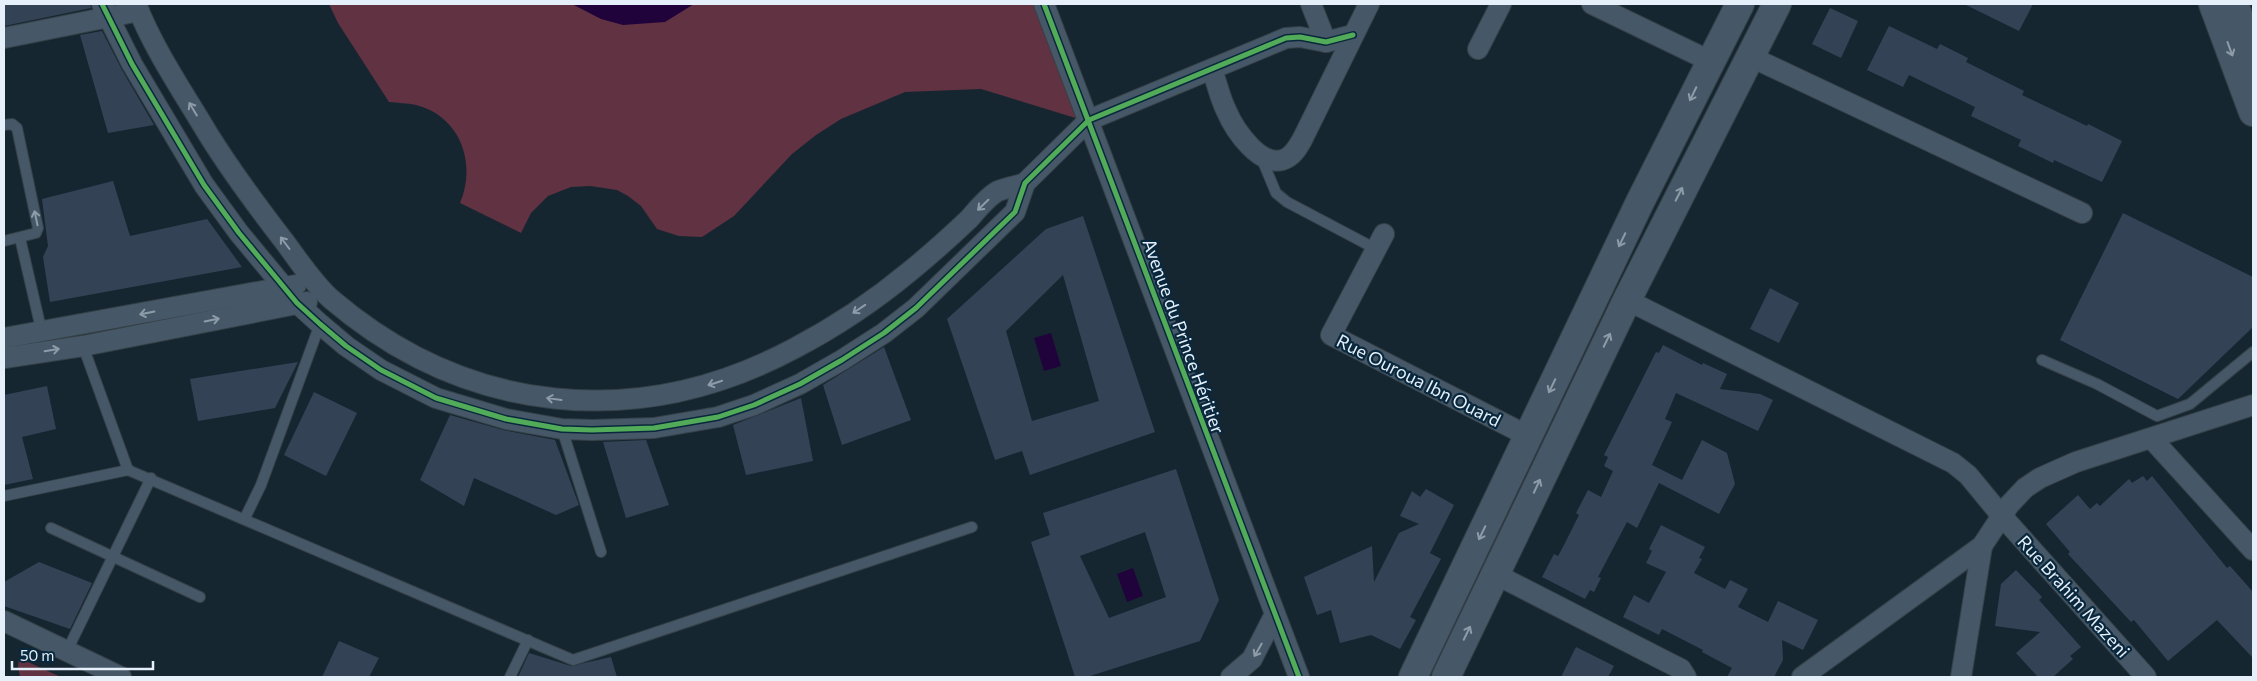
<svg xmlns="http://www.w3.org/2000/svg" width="2257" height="681" font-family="Commissioner,sans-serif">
<rect width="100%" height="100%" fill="#162631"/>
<g fill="#613241">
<path d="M 329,4 L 1036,4 L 1082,120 L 981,89 L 905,92 L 841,119 L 816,135 L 792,154 L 734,216 L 702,237 L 679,236 L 657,229 L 641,206 L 628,196 L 617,190 L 590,186 L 571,187 L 548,196 L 531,213 L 521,233 L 460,203 C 477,163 460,116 416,105 C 407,103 398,103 389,102 L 338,23 Z"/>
<path d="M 19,658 L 61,677 L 20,677 L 18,666 Z"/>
</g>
<g fill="#21033c">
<path d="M 572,4 L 694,4 L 665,22 L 623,25 L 601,19 Z"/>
<path d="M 1051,333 L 1061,366 L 1044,371 L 1034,338 Z"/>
<path d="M 1133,568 L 1143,596 L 1127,602 L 1117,574 Z"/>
</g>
<g fill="#344255" fill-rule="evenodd">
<path d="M 4,4 L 90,4 L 91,8 L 4,26 Z"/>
<path d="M 1964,4 L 2033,4 L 2019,31 Z"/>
<path d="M 1830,8 L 1858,21 L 1841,58 L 1812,44 Z"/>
<path d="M 1889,26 L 1937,49 L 1940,44 L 1968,58 L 1966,62 L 2024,91 L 2022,95 L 2087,126 L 2088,124 L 2122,141 L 2102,182 L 2054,160 L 2053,163 L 2018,146 L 2021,140 L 1971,116 L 1975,107 L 1909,75 L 1903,87 L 1867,70 Z"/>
<path d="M 102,31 L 122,70 L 154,125 L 108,133 L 80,35 Z"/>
<path d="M 113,181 L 130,236 L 207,219 L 242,267 L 50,302 L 43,257 L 48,246 L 42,199 Z"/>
<path d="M 2123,213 L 2253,277 L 2253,327 L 2178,399 L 2060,340 Z"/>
<path d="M 1083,216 L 1155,432 L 1030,475 L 1022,451 L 995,460 L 947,319 L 1046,229 ZM 1063,275 L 1099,401 L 1032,421 L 1006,331 Z"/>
<path d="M 1770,288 L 1799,303 L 1779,343 L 1750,329 Z"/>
<path d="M 1663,345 L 1702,365 L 1703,363 L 1727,374 L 1720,389 L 1760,394 L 1773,400 L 1758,431 L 1676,393 L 1665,419 L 1672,422 L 1652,465 L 1682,480 L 1702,440 L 1727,453 L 1735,484 L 1719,514 L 1659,483 L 1637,528 L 1627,522 L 1598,577 L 1601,578 L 1594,592 L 1590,590 L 1585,599 L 1542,577 L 1554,554 L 1558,556 L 1564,545 L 1579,515 L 1576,513 L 1588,490 L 1601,497 L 1613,471 L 1604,466 L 1608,457 L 1604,455 L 1656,352 L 1659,353 Z"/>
<path d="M 884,347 L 911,420 L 842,445 L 823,385 Z"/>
<path d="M 298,362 L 275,408 L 198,421 L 190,379 Z"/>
<path d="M 47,386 L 56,429 L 22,437 L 33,479 L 4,485 L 4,395 Z"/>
<path d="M 314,392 L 357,413 L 326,476 L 284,455 Z"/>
<path d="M 801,398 L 813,461 L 746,475 L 733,425 Z"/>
<path d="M 450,415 L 503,430 L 555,440 L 579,505 L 556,515 L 474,478 L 464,506 L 420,480 Z"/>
<path d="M 646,440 L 669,505 L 626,518 L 603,442 Z"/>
<path d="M 1176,469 L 1219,600 L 1200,641 L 1087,677 L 1075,677 L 1031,542 L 1050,535 L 1043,513 ZM 1145,532 L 1166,597 L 1109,618 L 1080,556 Z"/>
<path d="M 2143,476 L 2147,481 L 2152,476 L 2227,568 L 2230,566 L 2253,592 L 2253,658 L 2217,620 L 2168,661 L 2134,620 L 2131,622 L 2068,554 L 2070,552 L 2046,524 L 2078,495 L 2090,509 L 2097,503 L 2100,506 L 2129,479 L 2132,483 Z"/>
<path d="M 1426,489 L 1454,505 L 1430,553 L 1441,559 L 1410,617 L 1416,620 L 1400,649 L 1371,635 L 1340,643 L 1331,610 L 1317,615 L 1304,577 L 1372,546 L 1374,582 L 1399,533 L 1419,524 L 1400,516 L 1412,491 L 1420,497 Z"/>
<path d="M 1661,525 L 1705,547 L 1699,558 L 1702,559 L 1694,573 L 1725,589 L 1730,580 L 1748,589 L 1738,607 L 1768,622 L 1778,601 L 1818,620 L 1803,650 L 1782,640 L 1783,660 L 1774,677 L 1727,677 L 1732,668 L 1702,652 L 1703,650 L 1662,629 L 1659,635 L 1623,617 L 1634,595 L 1649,603 L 1666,572 L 1646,563 L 1652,551 L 1649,549 Z"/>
<path d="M 39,562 L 92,583 L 70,629 L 4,606 L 4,582 Z"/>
<path d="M 2016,570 L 2042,597 L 2039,600 L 2081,647 L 2070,656 L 2073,659 L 2053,677 L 2038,677 L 2016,653 L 2040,632 L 1995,626 L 2001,584 Z"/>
<path d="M 339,641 L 379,658 L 369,677 L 322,677 Z"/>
<path d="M 1576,647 L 1614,666 L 1608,677 L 1561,677 Z"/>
<path d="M 529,653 L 571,666 L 611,657 L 617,677 L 518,677 Z"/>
</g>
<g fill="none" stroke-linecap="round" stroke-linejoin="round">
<g stroke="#364148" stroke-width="12">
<g id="lane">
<path d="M 4,125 L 12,124 L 17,128 L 38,228 L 36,233 L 4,241"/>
<path d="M 1261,157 L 1276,193 L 1287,202 L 1376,249"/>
<path d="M 20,238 L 42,333"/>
<path d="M 83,346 L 128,470"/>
<path d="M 2042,360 L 2097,384 L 2157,416 L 2190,404 L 2253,352"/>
<path d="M 562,429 L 601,552"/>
<path d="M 4,496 L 128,470 L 573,660 L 972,527"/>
<path d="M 245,518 L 261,485 L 320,324"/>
<path d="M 51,528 L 200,597"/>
<path d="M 67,651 L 151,478"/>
<path d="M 510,677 L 528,640"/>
</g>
</g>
<g stroke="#364148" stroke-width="22">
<g id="street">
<path d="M 102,4 L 132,64 L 204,185 L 239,233 L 297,303 L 320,324 L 346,346 L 381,370 L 436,398 L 506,419 L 562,429 L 592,430 L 654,428 L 718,417 L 754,405 L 800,384 L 842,360 L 884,333 L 916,308 L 1015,212 L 1025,183 L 1089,120 L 1286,38 L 1300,37 L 1326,42 L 1353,35"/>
<path d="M 136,4 C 154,50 183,92 208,134 C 231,171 257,206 284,241 C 299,261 313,283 331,299 C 467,415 638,432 795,348 C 835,327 874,301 909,272 C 930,255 950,237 969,219 C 977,210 987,197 998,191 C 1006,188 1017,186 1025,183"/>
<path d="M 1044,4 L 1299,677"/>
<path d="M 1311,4 L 1326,42"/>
<path d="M 1592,4 L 1710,61"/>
<path d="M 4,38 L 139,11"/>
<path d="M 1478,49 L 1501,4"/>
<path d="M 1749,56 L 2082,213"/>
<path d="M 1212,70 C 1217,83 1220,98 1226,110 C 1234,129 1262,172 1287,158 C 1294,154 1298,147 1302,140 L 1369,4"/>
<path d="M 1384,234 L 1331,335 L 1528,436"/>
<path d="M 1627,300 L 1953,463 L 1968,475 L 2001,515 L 2146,677"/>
<path d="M 4,338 L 296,285"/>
<path d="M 4,358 L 83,346 L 307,302"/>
<path d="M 2152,439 L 2253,550"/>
<path d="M 1495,574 L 1667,662 L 1681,669 L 1686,677"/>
<path d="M 4,621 L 121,677"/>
<path d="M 1231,677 L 1252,659 L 1275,614"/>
<path d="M 1802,677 L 1982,546 L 2009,505 L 2025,488 L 2040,478 L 2076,462 L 2253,405"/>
<path d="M 1961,677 L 1982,546"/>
</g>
</g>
<g stroke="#364148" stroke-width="30">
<g id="secondary">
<path d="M 2213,4 L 2253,112"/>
<path d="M 2234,4 L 2253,55"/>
<path d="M 1413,677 L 1640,202 L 1740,4"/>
<path d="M 1446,677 L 1627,300 L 1777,4"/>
</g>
</g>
<use href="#lane" stroke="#465867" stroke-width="10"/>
<use href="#street" stroke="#465867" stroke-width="20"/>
<use href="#secondary" stroke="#465867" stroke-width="28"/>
<g stroke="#0a283d" stroke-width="8">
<g id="cycleway">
<path d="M 102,4 L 132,64 L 204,185 L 239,233 L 297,303 L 320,324 L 346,346 L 381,370 L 436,398 L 506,419 L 562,429 L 592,430 L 654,428 L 718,417 L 754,405 L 800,384 L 842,360 L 884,333 L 916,308 L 1015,212 L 1025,183 L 1089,120 L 1286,38 L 1300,37 L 1326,42 L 1353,35"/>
<path d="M 1044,4 L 1299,677"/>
</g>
</g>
<use href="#cycleway" stroke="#51ab58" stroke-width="5"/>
</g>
<defs><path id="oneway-shaft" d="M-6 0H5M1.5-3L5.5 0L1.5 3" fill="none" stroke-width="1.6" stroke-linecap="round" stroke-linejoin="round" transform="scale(1.25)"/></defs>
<g stroke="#8e9ca9">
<use href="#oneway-shaft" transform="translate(2230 49) rotate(70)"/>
<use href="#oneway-shaft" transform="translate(1693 94) rotate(116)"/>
<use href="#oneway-shaft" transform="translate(193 109) rotate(-121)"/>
<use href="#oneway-shaft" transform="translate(1679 194) rotate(-63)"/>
<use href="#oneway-shaft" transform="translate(983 205) rotate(136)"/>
<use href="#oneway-shaft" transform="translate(36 218) rotate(-102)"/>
<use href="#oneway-shaft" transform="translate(1622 240) rotate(116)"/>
<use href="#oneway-shaft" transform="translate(285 243) rotate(-127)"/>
<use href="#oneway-shaft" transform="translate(859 309) rotate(146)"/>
<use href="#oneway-shaft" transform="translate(147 313) rotate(169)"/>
<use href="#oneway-shaft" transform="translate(212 320) rotate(-11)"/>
<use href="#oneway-shaft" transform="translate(1607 340) rotate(-64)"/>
<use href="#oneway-shaft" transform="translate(52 350) rotate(-9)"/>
<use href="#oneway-shaft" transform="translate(715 383) rotate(162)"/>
<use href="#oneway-shaft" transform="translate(1552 386) rotate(116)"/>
<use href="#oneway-shaft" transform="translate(554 399) rotate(-172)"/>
<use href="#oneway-shaft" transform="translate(1537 486) rotate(-65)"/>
<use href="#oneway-shaft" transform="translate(1482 533) rotate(116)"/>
<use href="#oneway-shaft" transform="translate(1467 633) rotate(-64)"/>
<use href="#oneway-shaft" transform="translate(1258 650) rotate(120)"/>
</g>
<g text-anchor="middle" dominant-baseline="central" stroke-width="4.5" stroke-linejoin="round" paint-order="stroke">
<g font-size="18" fill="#e5f0fa" stroke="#0a283d">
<text transform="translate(1184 336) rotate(70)">Avenue du Prince Héritier</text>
<text transform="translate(1419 380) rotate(27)">Rue Ouroua Ibn Ouard</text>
<text transform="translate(2074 596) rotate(48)">Rue Brahim Mazeni</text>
</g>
</g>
<rect width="2257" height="681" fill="none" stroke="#e5f0fa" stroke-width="10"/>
<path d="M12 661v8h141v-8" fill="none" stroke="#e5f0fa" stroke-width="2.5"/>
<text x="20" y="661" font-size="15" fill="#e5f0fa" stroke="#0a283d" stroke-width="4" paint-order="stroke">50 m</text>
</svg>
